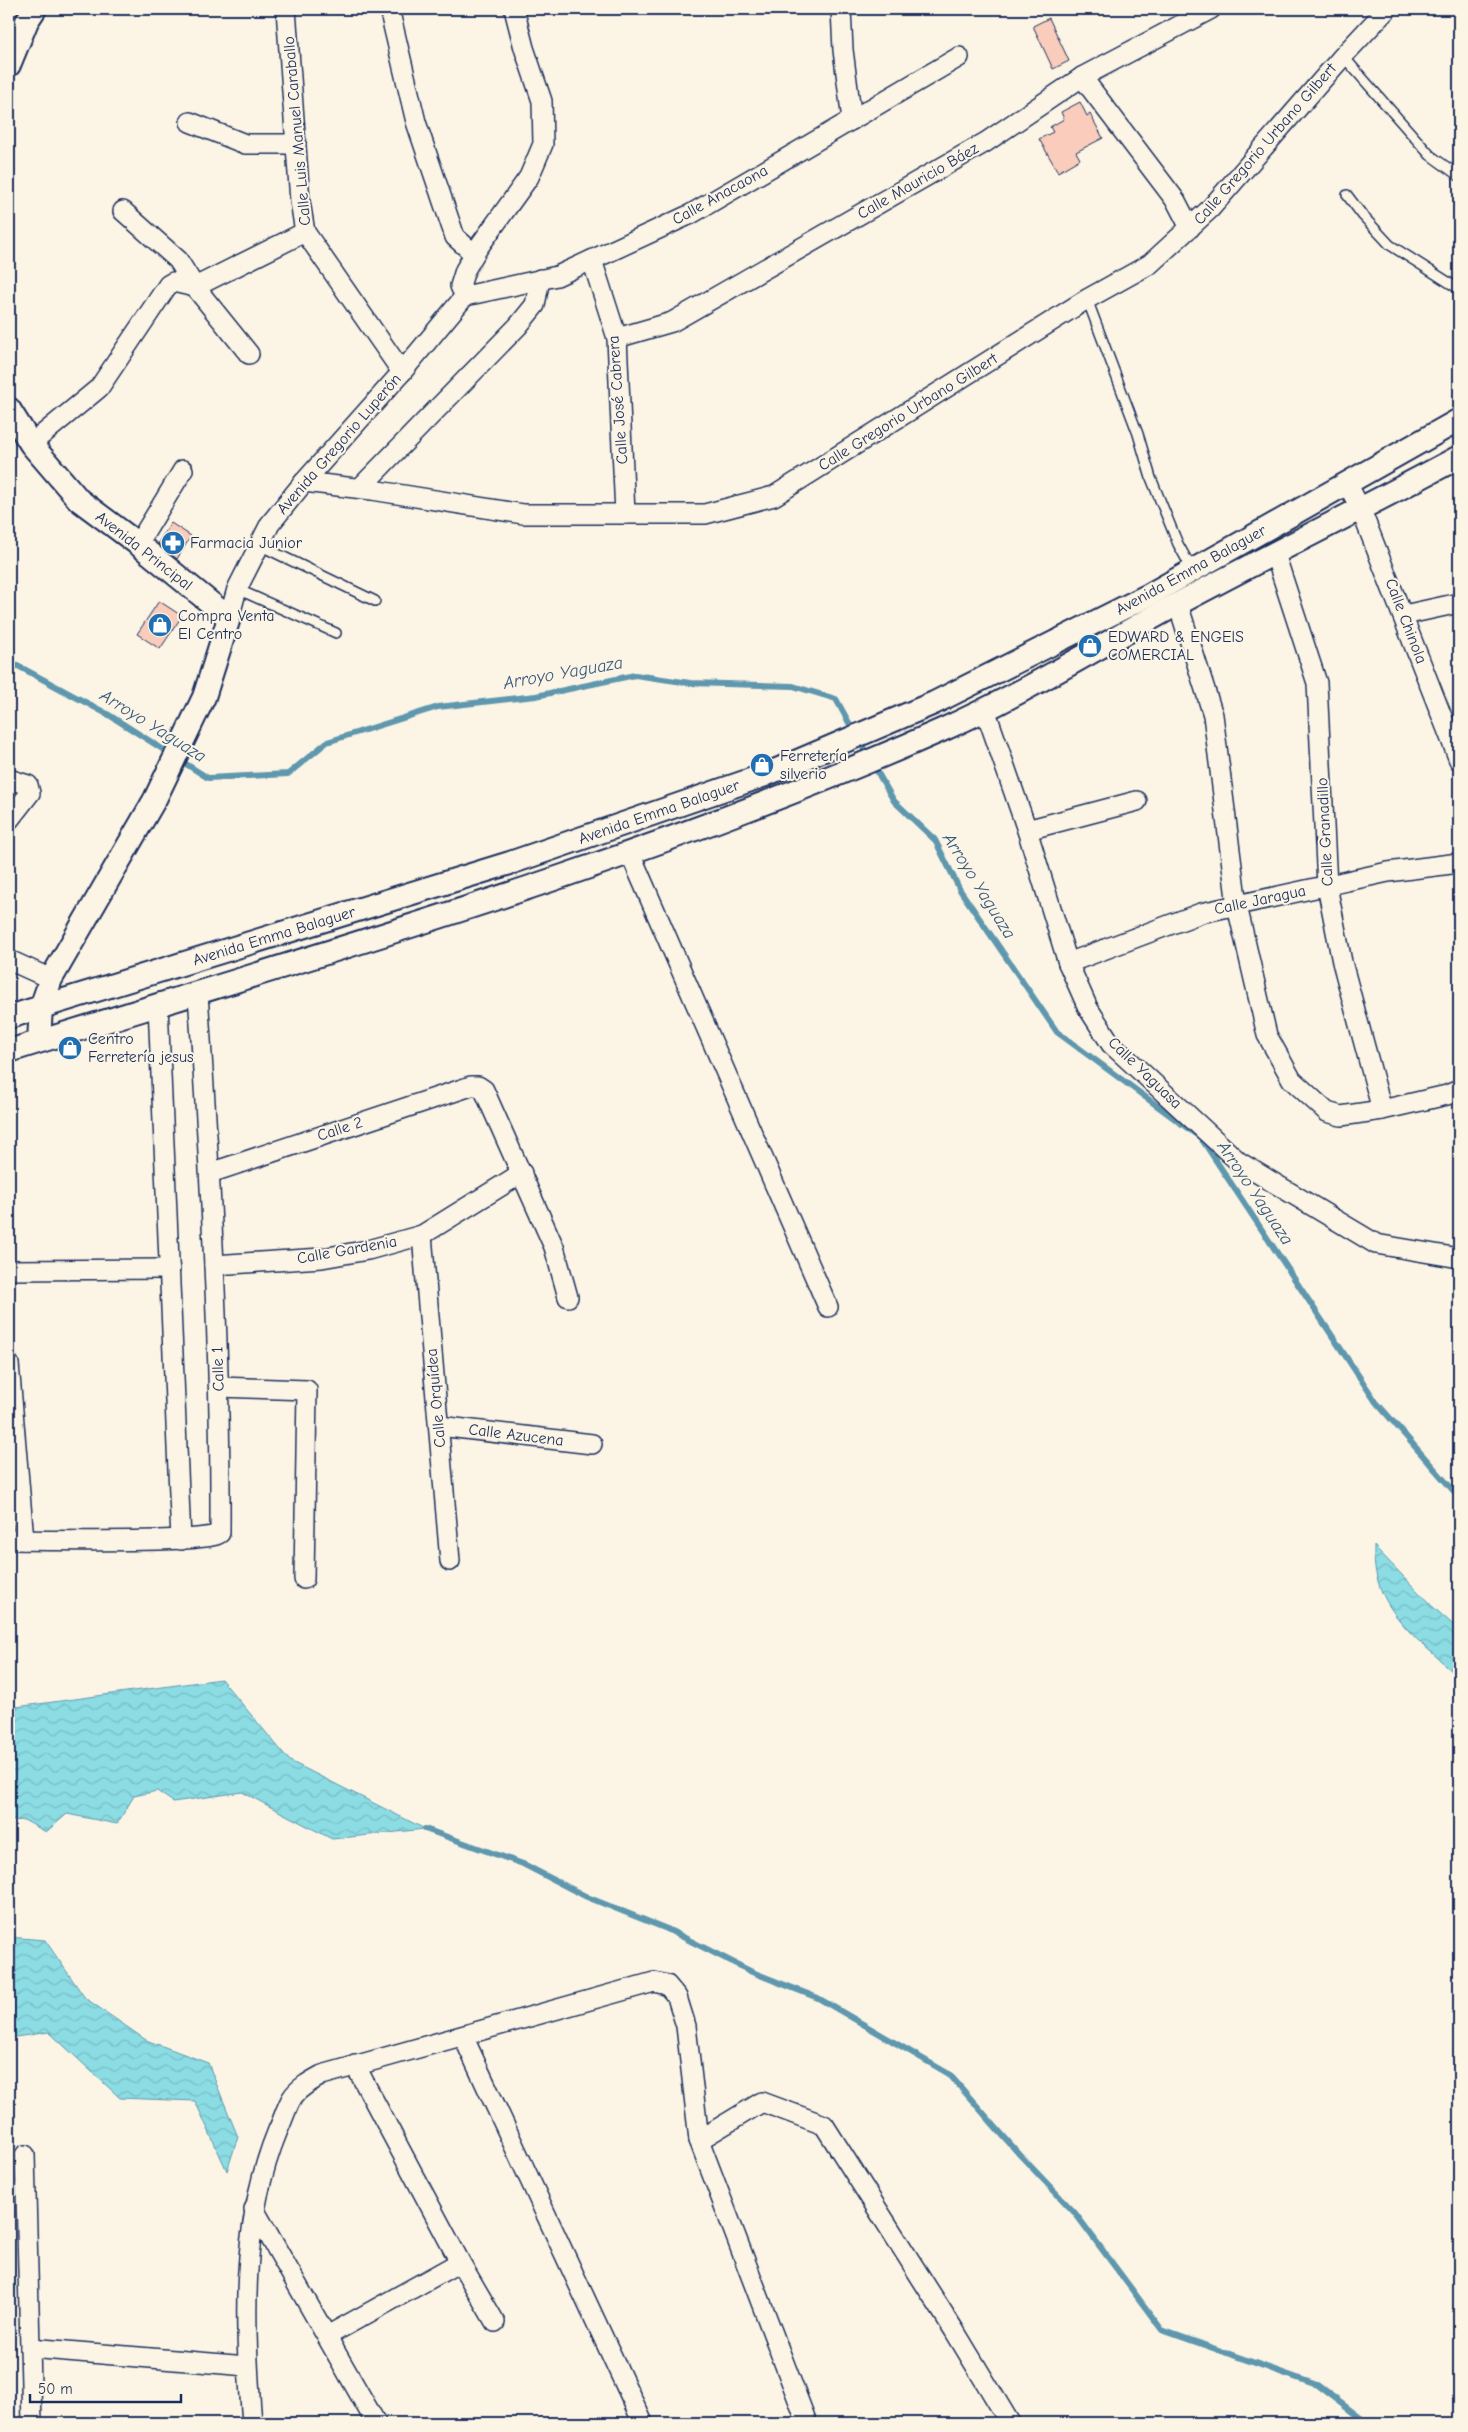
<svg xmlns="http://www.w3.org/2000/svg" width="1468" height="2432" font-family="'Comic Neue',sans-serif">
<defs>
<pattern id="water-waves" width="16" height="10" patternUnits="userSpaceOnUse" patternTransform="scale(1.25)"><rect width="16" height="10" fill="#8bdce3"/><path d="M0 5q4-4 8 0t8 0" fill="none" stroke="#77bdc5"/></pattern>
</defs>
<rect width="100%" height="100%" fill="#fcf5e5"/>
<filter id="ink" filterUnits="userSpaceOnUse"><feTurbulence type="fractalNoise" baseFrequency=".02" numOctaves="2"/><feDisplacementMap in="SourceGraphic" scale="10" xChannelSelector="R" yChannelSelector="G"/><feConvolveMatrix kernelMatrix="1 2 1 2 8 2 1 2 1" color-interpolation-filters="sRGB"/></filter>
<g filter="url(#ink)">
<g fill="url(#water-waves)" stroke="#5e97ae">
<path d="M 1374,1546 L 1432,1606 L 1459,1630 L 1459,1682 C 1450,1668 1437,1657 1424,1646 C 1393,1617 1372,1590 1374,1546 Z"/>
<path d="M 221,1679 L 290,1761 L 425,1829 L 332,1839 L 242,1792 L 173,1802 L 157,1791 L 134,1796 L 117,1824 L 67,1814 L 46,1832 L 24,1820 L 9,1821 L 9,1708 Z"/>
<path d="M 9,1937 L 45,1940 L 85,1998 L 146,2040 L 208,2063 L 238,2137 L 227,2171 L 195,2101 L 120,2098 L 49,2032 L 9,2038 Z"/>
</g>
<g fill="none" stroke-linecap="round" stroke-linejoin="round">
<g stroke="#5e97ae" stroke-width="6">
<path d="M 9,661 L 109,715 L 208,778 L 288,774 L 327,742 L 438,707 L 536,696 L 635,675 L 690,683 L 793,686 L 836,699 L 854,732"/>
<path d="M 859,740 L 894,801 L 935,840 L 960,890 L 1057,1032 L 1201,1138 L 1376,1402 L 1459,1497"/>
<path d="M 425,1829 L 523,1864 L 587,1897 L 667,1929 L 752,1972 L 818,1998 L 949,2074 L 1020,2155 L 1075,2213 L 1162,2330 L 1317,2385 L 1367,2423"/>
</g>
</g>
<g fill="#f9ccbc" stroke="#1b2f5e">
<path d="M 1049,18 L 1069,61 L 1053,69 L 1033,26 Z"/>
<path d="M 1080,102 L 1087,116 L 1090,114 L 1103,138 L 1076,152 L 1080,159 L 1058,172 L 1039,139 L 1053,132 L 1050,127 L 1064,119 L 1061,112 Z"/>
<path d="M 171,523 L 191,536 L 177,559 L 158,543 Z"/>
<path d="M 159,601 L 182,616 L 160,649 L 137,634 Z"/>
</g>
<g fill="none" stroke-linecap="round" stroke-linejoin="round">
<g stroke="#1b2f5e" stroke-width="12">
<g id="service">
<path d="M 1343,56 L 1430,155 L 1459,176"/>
<path d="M 1347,195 L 1363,216 L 1390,245 L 1459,289"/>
<path d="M 1087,299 L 1138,434 L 1151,478 L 1178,544 L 1193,571"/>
<path d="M 259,545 L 375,601"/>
<path d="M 237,589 L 336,633"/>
</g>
</g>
<g stroke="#1b2f5e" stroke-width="22">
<g id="minor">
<path d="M 286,9 L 300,201 L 305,232 L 402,372"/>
<path d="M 841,9 L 843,50 L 852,120"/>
<path d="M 391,17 L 416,122 L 455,237 L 474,254"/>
<path d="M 1082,77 L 1176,201 L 1190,228"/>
<path d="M 190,122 L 245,144 L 296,144"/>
<path d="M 123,211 L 178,260 L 195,287 L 249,354"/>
<path d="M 592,260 L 617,338 L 625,514"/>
<path d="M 465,296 L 557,276 L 691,214 L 959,57"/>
<path d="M 465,296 L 460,286 L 465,270 L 478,248 L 529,177 L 543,144 L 542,101 L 524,48 L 514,9"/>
<path d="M 617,338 L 672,322 L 986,142 L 1082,77 L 1211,9"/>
<path d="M 31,444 L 99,388 L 168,285 L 173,282 L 195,287 L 305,232"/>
<path d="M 304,482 L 372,490 L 523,514 L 705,514 L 774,496 L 1087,299 L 1150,264 L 1210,209 L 1343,56 L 1387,9"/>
<path d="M 1347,483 L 1361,510 L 1459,760"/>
<path d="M 360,488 L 518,326 L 535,305 L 540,279"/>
<path d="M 138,544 L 183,470"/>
<path d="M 1275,554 L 1317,683 L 1327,886 L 1342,962 L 1382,1110"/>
<path d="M 1178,604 L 1213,715 L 1237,906 L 1267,1035 L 1292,1080 L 1327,1112 L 1341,1116 L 1382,1110 L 1447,1095 L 1459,1090"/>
<path d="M 1404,615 L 1459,603"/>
<path d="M 229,618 L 237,589 L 270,524 L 304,482 L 402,372 L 465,296"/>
<path d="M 985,709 L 1027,830 L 1068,963 L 1088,1008 L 1111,1044 L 1239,1162 L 1376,1244 L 1459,1258"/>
<path d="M 9,779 L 28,785 L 30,793 L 9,820"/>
<path d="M 1027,830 L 1137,801"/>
<path d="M 630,853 L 828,1307"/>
<path d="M 9,960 L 51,979"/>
<path d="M 1068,963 L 1201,913 L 1388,872 L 1459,863"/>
<path d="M 158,1005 L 181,1540"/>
<path d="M 210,1173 L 471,1086 L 478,1086 L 484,1090 L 554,1247 L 568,1297"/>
<path d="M 422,1235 L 450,1561"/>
<path d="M 214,1265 L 322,1258 L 368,1250 L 422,1235 L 522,1173"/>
<path d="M 9,1270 L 170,1269"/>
<path d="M 9,1364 L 24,1540"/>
<path d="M 219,1387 L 307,1390 L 304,1579"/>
<path d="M 439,1426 L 592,1444"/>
<path d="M 9,1540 C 36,1540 211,1544 220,1533 C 221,1353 210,1173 198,994"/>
<path d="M 463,2036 L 643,2423"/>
<path d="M 355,2065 L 460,2262 L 495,2322"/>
<path d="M 699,2140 L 762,2102 L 824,2125 L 954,2330 L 1010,2423"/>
<path d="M 25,2155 L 32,2423"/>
<path d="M 254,2209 L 376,2423"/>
<path d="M 327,2336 L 460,2262"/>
<path d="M 30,2348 L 247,2366"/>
<path d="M 252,2423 C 244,2325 240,2222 278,2130 C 283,2120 286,2108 292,2098 C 298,2088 311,2081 322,2075 L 654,1982 L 667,1985 L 677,1997 L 686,2026 L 699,2140 L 807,2423"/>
</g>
</g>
<g stroke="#1b2f5e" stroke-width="26">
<g id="tertiary">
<path d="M 9,65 L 27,21 L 35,9"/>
<path d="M 9,409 L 31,444 L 79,500 L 138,544 L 229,618 L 204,697 L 155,799 L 51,979 L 41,1007 L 39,1041"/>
<path d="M 9,1017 L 510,863 L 765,775 L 934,703 L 1149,595 L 1459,420"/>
<path d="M 9,1051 C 323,953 641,863 942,730 C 1021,695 1096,648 1172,607 C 1267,556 1364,508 1459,457"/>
</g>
</g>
<use href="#service" stroke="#fcf5e5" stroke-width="9"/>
<use href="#minor" stroke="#fcf5e5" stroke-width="19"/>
<use href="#tertiary" stroke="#fcf5e5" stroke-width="22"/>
</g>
</g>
<defs>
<g id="pharmacy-disc" transform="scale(1.25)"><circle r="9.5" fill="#1f6fb2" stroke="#fcf5e5"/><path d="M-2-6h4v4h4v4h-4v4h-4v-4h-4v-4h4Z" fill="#fff"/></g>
<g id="shop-disc" transform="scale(1.25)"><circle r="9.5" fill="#1f6fb2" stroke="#fcf5e5"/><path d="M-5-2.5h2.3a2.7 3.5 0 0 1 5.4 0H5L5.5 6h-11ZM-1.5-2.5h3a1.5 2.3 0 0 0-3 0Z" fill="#fff"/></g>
</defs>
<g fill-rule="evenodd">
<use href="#pharmacy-disc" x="173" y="543"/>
<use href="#shop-disc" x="160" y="625"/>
<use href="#shop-disc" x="1090" y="646"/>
<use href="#shop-disc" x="762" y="765"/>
<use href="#shop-disc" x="70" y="1048"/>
</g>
<g text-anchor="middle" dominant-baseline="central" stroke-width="4" stroke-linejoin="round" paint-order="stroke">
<g font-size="16" fill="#1b2f5e" stroke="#fcf5e5">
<text transform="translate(297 131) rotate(-95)">Calle Luis Manuel Caraballo</text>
<text transform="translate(1265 144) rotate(-49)">Calle Gregorio Urbano Gilbert</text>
<text transform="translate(918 181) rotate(-30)">Calle Mauricio Báez</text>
<text transform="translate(720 195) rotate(-29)">Calle Anacaona</text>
<text transform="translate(618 400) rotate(-94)">Calle José Cabrera</text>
<text transform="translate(908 412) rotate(-32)">Calle Gregorio Urbano Gilbert</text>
<text transform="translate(339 444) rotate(-49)">Avenida Gregorio Luperón</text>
<text transform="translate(144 551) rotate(38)">Avenida Principal</text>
<text transform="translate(1191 570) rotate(-29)">Avenida Emma Balaguer</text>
<text transform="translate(1406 621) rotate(69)">Calle Chinola</text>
<text transform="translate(659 812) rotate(-19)">Avenida Emma Balaguer</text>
<text transform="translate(1325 832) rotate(-93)">Calle Granadillo</text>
<text transform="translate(1260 900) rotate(-12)">Calle Jaragua</text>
<text transform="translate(274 936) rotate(-17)">Avenida Emma Balaguer</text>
<text transform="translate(1145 1073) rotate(44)">Calle Yaguasa</text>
<text transform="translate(340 1129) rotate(-18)">Calle 2</text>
<text transform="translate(347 1250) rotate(-10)">Calle Gardenia</text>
<text transform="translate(218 1369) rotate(-92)">Calle 1</text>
<text transform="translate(436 1398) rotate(-95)">Calle Orquídea</text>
<text transform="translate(516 1435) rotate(7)">Calle Azucena</text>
</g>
<g font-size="16" fill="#1b2f5e" stroke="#fcf5e5" text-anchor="start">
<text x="190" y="543">Farmacia Junior</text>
<text x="178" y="616">Compra Venta<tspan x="178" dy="18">El Centro</tspan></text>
<text x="1108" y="637">EDWARD &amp; ENGElS<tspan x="1108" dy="18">COMERCIAL</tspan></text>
<text x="780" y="756">Ferretería<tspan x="780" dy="18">silverio</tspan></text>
<text x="88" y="1039">Centro<tspan x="88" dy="18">Ferretería jesus</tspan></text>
</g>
<g font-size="18" font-style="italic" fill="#375a7f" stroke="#fcf5e5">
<text transform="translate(563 673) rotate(-10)">Arroyo Yaguaza</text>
<text transform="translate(153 726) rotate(32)">Arroyo Yaguaza</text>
<text transform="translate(979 886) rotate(58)">Arroyo Yaguaza</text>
<text transform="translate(1255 1193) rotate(56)">Arroyo Yaguaza</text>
</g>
</g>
<rect width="1468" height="2432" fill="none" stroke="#fcf5e5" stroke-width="30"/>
<rect x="15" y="15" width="1438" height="2402" fill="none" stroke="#1b2f5e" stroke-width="2" filter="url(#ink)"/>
<path d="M30 2394v8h151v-8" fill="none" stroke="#1b2f5e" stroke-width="2.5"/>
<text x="38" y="2394" font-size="15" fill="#1b2f5e" stroke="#fcf5e5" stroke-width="4" paint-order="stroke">50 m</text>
</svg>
